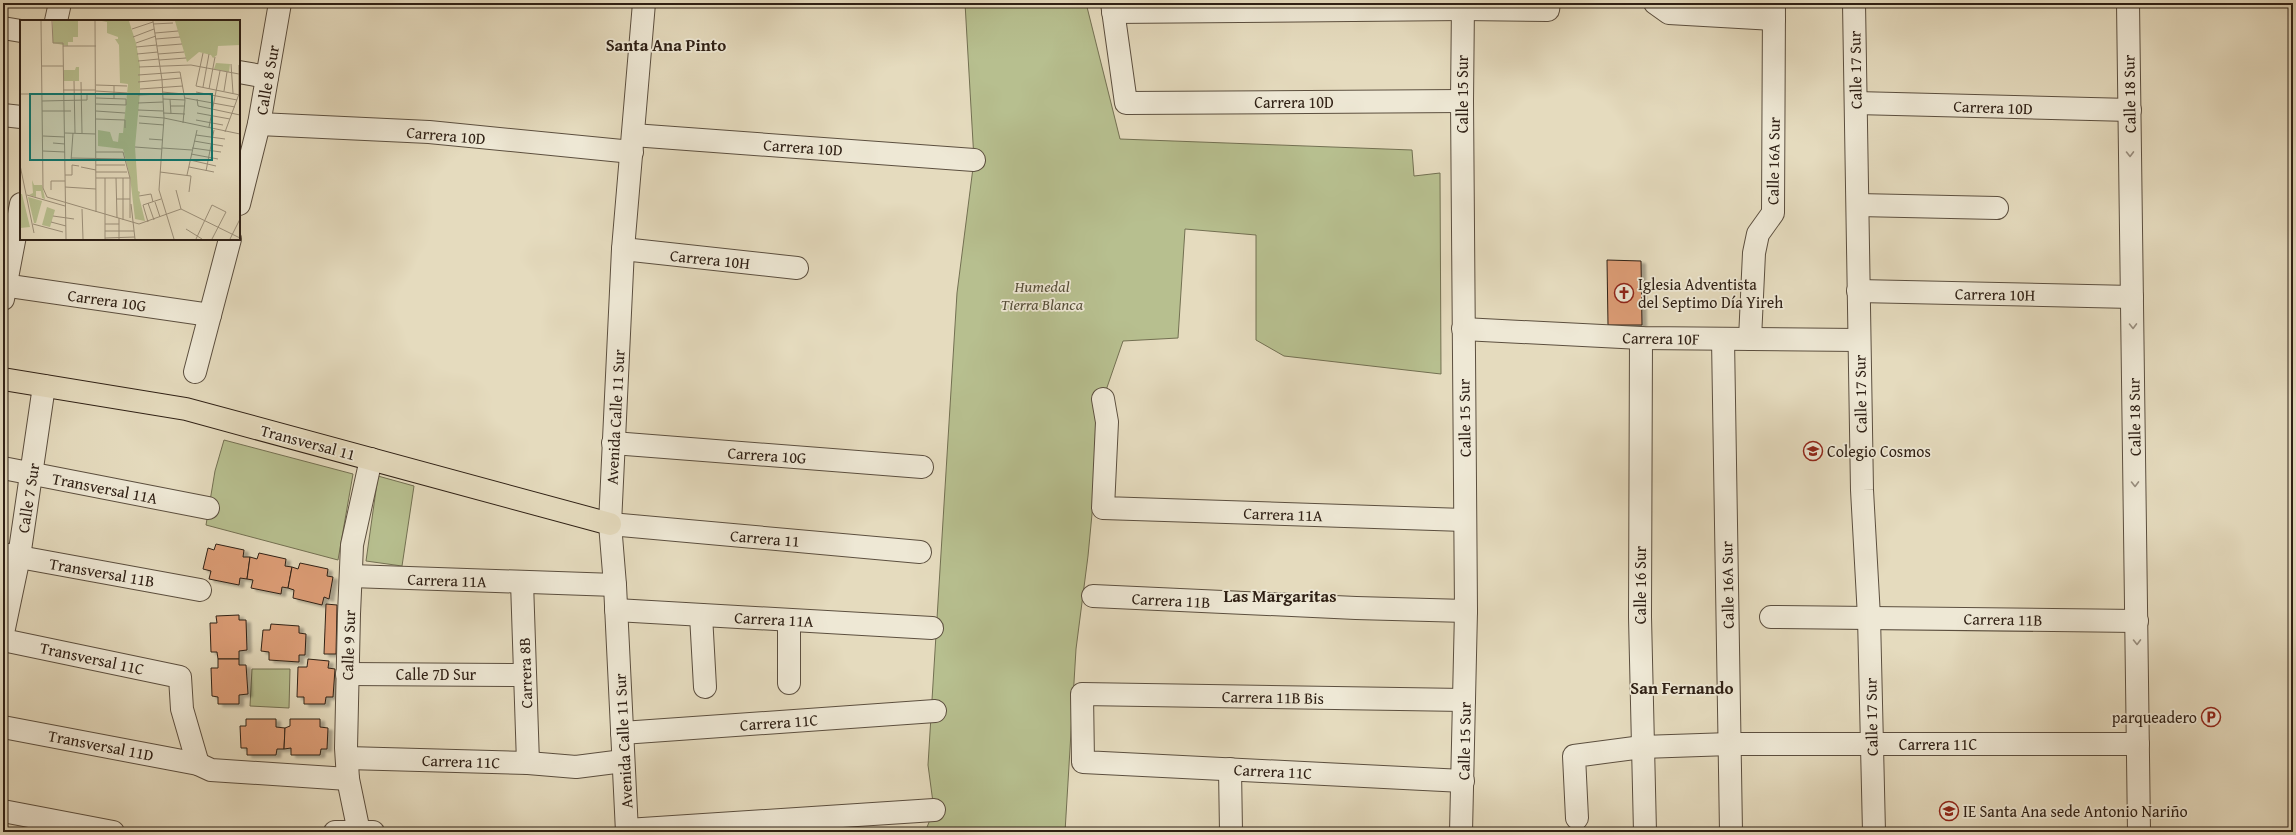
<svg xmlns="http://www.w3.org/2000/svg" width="2296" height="835" font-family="'Gentium Book Plus',serif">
<defs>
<filter id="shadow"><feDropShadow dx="4.5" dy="2.5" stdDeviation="1" flood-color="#0004"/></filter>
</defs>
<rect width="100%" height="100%" fill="#e5dbbe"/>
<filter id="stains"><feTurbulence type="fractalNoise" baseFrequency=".005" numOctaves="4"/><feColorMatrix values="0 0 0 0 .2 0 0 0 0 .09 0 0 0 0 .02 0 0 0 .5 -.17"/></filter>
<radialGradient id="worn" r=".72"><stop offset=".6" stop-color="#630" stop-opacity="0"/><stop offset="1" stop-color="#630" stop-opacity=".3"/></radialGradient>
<g fill="#b7bf8f" stroke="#737052">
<path d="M 965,3 L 1086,3 L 1120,139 L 1412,150 L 1414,176 L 1440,173 L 1441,374 L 1284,356 L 1256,340 L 1256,235 L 1185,229 L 1178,338 L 1123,341 L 1103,399 L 1088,556 L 1076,649 L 1065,832 L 925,832 L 934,810 L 928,765 L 957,293 L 974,160 Z"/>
<path d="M 2291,142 L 2293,142 L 2293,224 L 2290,224 Z"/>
<path d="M 2289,375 L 2293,375 L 2293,447 L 2291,447 Z"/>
<path d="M 224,440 L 353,474 L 338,560 L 206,525 L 215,471 Z"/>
<path d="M 378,476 L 414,486 L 402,566 L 366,561 Z"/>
<path d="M 252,669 L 290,669 L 289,708 L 250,706 Z"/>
</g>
<g fill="#dd9d76" stroke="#2f2015" filter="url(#shadow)">
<path d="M 1607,260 L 1641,261 L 1642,325 L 1608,325 Z"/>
<path d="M 216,544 L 244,550 L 243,557 L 250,557 L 247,579 L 240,578 L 239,585 L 209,579 L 211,571 L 203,569 L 208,548 L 214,550 Z"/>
<path d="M 259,553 L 286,559 L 285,566 L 292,567 L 288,588 L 282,587 L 281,594 L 251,588 L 253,580 L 247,579 L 250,557 L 257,559 Z"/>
<path d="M 300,563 L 328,569 L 327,576 L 333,577 L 329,599 L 324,597 L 322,605 L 293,598 L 294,590 L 288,588 L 292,567 L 298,569 Z"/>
<path d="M 326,604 L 337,605 L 336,654 L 324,654 Z"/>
<path d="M 239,615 L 239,620 L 246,620 L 247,650 L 239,651 L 239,659 L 218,659 L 217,652 L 211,652 L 210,623 L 217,623 L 216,616 Z"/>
<path d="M 271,624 L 299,626 L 299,633 L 306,634 L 305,655 L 299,655 L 299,662 L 269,660 L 269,652 L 261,651 L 263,630 L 270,630 Z"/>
<path d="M 218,659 L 239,659 L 239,665 L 246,665 L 248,694 L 239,695 L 239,704 L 218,704 L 218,697 L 212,696 L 211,668 L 218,668 Z"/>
<path d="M 308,659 L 329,661 L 328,668 L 335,669 L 333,697 L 326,697 L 325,704 L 304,704 L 304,697 L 297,697 L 298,667 L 307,667 Z"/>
<path d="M 246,719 L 276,719 L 276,727 L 285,728 L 284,749 L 277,749 L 276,755 L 247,755 L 247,748 L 241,748 L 240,726 L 246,726 Z"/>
<path d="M 290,719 L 320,719 L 320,727 L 328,728 L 327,749 L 321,749 L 320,755 L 291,755 L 291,748 L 284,749 L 285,728 L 290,726 Z"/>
</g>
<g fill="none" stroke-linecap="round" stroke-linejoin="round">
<g stroke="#5c4f3f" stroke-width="24">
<g id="minor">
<path d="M 1112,3 L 1126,103 L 1462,101"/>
<path d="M 1655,3 L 1669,13 L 1774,19"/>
<path d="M 1854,3 L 1862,490 L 1869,617 L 1874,832"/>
<path d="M 2128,3 L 2139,832"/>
<path d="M 1113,12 L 1463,9 L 1548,10 L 1549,3"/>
<path d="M 56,21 L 60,3"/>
<path d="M 3,28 L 21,31"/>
<path d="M 239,72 L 267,77"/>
<path d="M 1856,103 L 2130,110"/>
<path d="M 3,115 L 21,117"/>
<path d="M 259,124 L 429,132 L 632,152"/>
<path d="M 633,135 L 974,160"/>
<path d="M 239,204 L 259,124 L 280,3"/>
<path d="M 1858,205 L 1997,208"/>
<path d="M 623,249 L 797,268"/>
<path d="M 3,285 L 210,315"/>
<path d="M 1858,291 L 2132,297"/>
<path d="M 3,299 L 21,204"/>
<path d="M 1463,329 L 1641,338 L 1859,340"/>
<path d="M 1641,338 L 1640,617 L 1645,832"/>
<path d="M 1723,339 L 1731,832"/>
<path d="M 1750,339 L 1754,253 L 1758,234 L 1773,213 L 1774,3"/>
<path d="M 195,372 L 230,239"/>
<path d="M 1103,399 L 1107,422 L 1103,508 L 1464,520"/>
<path d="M 613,443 L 922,467"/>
<path d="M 3,468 L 208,508"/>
<path d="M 610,524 L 920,552"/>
<path d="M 3,554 L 200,590"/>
<path d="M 351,576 L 615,585"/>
<path d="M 522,582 L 528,763"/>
<path d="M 1093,596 L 1356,608 L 1466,611"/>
<path d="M 616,610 L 932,628"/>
<path d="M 701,615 L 705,687"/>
<path d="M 1771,617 L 2137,621"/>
<path d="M 789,620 L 789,683"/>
<path d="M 3,633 L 19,557 L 44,386"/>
<path d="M 3,640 L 180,677 L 182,709 L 198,764"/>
<path d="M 347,674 L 525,675"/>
<path d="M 3,727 L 198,764 L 211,770 L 348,779"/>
<path d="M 622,733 L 935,711"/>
<path d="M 347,758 L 528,763 L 576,767 L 623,761"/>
<path d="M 1230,769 L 1231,832"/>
<path d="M 1463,781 L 1083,762 L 1082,694 L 1464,700"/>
<path d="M 3,811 L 113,832"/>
<path d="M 1577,818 L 1574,756 L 1642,747 L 1730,744 L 2138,744"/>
<path d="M 627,830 L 934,810"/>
<path d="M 335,832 L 373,832"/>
<path d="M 359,832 L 348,779 L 346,748 L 349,614 L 352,545 L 371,459"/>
<path d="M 627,832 L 615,585 L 610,524 L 623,249 L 644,3"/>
<path d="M 1461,832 L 1466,611 L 1462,101 L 1463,3"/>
</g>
</g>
<g stroke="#2f2015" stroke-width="24">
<path id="major" d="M 3,379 L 186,409 L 610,524"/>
</g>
<use href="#minor" stroke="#eee8d5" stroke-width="22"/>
<use href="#major" stroke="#e5dbbe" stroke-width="22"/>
</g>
<defs><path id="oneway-chevron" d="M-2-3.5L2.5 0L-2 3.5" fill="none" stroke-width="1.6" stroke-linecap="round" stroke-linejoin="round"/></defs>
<g stroke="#988e7f">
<use href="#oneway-chevron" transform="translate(2130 154) rotate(89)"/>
<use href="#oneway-chevron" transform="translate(2133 326) rotate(89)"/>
<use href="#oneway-chevron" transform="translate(2135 484) rotate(89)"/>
<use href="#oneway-chevron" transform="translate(2137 642) rotate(89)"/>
</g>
<defs>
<g id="church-ring" transform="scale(1)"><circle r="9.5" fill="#eee8d5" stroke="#8f2418" stroke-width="1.5"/><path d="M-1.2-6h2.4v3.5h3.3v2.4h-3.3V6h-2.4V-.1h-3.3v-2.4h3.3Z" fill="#8f2418"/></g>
<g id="school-ring" transform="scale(1)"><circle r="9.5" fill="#eee8d5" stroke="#8f2418" stroke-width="1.5"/><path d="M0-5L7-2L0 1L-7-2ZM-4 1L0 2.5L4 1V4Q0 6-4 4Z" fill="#8f2418"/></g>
<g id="parking-ring" transform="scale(1)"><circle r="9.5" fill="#eee8d5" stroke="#8f2418" stroke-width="1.5"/><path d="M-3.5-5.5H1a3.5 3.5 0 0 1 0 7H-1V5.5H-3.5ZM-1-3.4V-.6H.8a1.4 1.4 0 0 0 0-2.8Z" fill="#8f2418"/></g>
</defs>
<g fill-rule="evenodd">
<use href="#church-ring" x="1624" y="293"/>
<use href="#school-ring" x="1813" y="451"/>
<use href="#parking-ring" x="2211" y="717"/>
<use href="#school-ring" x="1949" y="811"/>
</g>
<g text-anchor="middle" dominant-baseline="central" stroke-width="3.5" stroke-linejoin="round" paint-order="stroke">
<g font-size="16" fill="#2f2015" stroke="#eee8d5">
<text transform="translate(1855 70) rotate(-91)">Calle 17 Sur</text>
<text transform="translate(267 80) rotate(-80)">Calle 8 Sur</text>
<text transform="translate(1462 94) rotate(-90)">Calle 15 Sur</text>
<text transform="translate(2129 94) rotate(-91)">Calle 18 Sur</text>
<text x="1294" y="102">Carrera 10D</text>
<text transform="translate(1993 107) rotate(2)">Carrera 10D</text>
<text transform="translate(446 135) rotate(5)">Carrera 10D</text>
<text transform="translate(803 147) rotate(4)">Carrera 10D</text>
<text transform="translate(1773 161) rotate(-89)">Calle 16A Sur</text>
<text transform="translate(710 259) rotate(6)">Carrera 10H</text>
<text transform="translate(1995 294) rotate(1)">Carrera 10H</text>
<text transform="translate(107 300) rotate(8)">Carrera 10G</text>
<text transform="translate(1661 338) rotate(1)">Carrera 10F</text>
<text transform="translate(1860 394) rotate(-91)">Calle 17 Sur</text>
<text transform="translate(615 417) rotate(-87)">Avenida Calle 11 Sur</text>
<text transform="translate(2134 417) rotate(-91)">Calle 18 Sur</text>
<text transform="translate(1464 418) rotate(-91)">Calle 15 Sur</text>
<text transform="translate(308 442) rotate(15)">Transversal 11</text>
<text transform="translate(767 455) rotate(4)">Carrera 10G</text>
<text transform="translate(105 488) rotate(11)">Transversal 11A</text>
<text transform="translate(28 498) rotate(-81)">Calle 7 Sur</text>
<text transform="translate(1283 514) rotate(2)">Carrera 11A</text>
<text transform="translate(765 538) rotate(5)">Carrera 11</text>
<text transform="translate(102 572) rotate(10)">Transversal 11B</text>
<text transform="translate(447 580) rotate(2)">Carrera 11A</text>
<text transform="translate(1640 585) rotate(-90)">Calle 16 Sur</text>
<text transform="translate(1727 585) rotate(-91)">Calle 16A Sur</text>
<text transform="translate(1171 600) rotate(3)">Carrera 11B</text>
<text transform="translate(774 619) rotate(3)">Carrera 11A</text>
<text transform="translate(2003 619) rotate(1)">Carrera 11B</text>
<text transform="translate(348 645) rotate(-88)">Calle 9 Sur</text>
<text transform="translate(92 658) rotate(12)">Transversal 11C</text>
<text transform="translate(525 673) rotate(-92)">Carrera 8B</text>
<text x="436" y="674">Calle 7D Sur</text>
<text transform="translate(1273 697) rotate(1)">Carrera 11B Bis</text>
<text transform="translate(1871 717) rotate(-91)">Calle 17 Sur</text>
<text transform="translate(779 722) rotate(-4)">Carrera 11C</text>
<text transform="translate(623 741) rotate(-93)">Avenida Calle 11 Sur</text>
<text transform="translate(1464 741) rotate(-89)">Calle 15 Sur</text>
<text x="1938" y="744">Carrera 11C</text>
<text transform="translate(101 745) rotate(11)">Transversal 11D</text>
<text transform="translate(461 761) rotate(2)">Carrera 11C</text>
<text transform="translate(1273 771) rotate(3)">Carrera 11C</text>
</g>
<g font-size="16" fill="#2f2015" stroke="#eee8d5" text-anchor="start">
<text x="1638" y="284">Iglesia Adventista<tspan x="1638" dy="18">del Septimo Día Yireh</tspan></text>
<text x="1827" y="451">Colegio Cosmos</text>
<text x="2197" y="717" text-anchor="end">parqueadero</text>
<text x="1963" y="811">IE Santa Ana sede Antonio Nariño</text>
</g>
<g font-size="16" font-style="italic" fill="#58503a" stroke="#eee8d5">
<text x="1042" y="286">Humedal<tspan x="1042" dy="18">Tierra Blanca</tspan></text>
</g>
<g font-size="17" font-weight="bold" fill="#2f2015" stroke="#eee8d5">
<text x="666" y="44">Santa Ana Pinto</text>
<text x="1280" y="595">Las Margaritas</text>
<text x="1682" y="687">San Fernando</text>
</g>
</g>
<g transform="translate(20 20)">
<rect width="220" height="220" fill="#e5dbbe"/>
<path d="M 33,1 L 58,1 L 58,17 L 53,17 L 53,22 L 48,22 L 48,26 L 33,23 ZM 82,1 L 109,1 L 116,23 L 120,46 L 120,72 L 115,127 L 118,171 L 120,172 L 119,176 L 125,201 L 115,199 L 110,157 L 103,129 L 78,126 L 78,110 L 90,112 L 93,121 L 98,122 L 99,113 L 103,113 L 108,64 L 100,63 L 99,25 L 95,19 L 98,19 L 98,17 L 87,13 L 87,2 ZM 155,1 L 220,1 L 220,25 L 198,26 L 197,35 L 193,38 L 191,35 L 179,32 L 167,42 ZM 196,43 L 210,44 L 209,52 L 194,49 ZM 56,47 L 59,47 L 59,61 L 44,61 L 44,50 L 55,50 ZM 12,160 L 14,165 L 22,165 L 25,179 L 22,178 L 21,171 L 16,171 L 16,177 L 9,175 L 13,173 ZM 0,174 L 2,174 L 10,207 L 0,208 ZM 8,177 L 22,181 L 16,203 L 14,203 ZM 27,187 L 35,190 L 30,207 L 22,205 Z" fill="#b7bf8f"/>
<path fill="none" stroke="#9c907a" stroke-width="1" d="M 21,1 L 23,168 L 27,177 L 119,204 L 161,189M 32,1 L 33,23 L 43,23 L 46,219M 75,1 L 76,192M 133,1 L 142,60 L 144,98 L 139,170 L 154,219M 133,4 L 153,3M 112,9 L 133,2M 135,13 L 158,11M 113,17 L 134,9M 136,19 L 160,17M 116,23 L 136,16M 43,26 L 76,26M 137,26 L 162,24M 116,27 L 137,25M 183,33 L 176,66 L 220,75M 117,34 L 138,32M 138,34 L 164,32M 139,40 L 166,38M 118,41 L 139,39M 211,44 L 213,73M 22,46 L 43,46M 119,47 L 171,45 L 219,54M 118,55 L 160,52 L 165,80 L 163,103M 54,61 L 55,113M 61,62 L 62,113M 118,62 L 161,58M 76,65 L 107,66M 94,66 L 94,79M 183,67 L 189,34M 120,69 L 163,66M 189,69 L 195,37M 43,70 L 76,70M 76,71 L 107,73M 204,71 L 207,52M 142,72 L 164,74M 176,72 L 217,80M 0,74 L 32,74M 118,75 L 143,74M 165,78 L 215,87M 143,79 L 165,80M 150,79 L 151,94M 177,79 L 178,86 L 220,95M 22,81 L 67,80 L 67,75M 118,83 L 143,82M 76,84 L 106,85 L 106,79 L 76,78M 151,86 L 165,86M 118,90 L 143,91M 22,91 L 51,91M 76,91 L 105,93M 143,93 L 165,94M 177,93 L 210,99M 119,96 L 144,98M 144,98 L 220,114M 76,99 L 105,100 L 105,108M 176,100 L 203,105M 119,103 L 144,105M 189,107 L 200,51M 205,112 L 219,74 L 219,45M 45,113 L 76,114M 176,115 L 205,119M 23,116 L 45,117M 129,119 L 143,120M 174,121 L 203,126M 33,123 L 45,124M 115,127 L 142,129M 142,128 L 172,130M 172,128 L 201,132M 23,131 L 45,132M 76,132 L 103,132 L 110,158 L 110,198M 171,134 L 198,139M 51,138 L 104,139M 170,140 L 196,146M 51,141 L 53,113M 0,145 L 14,213M 76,145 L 105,145M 61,147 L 76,150M 169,147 L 194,152M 186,151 L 194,110M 76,152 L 107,152M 140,152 L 171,156 L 169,172M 45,155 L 52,155 L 52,145 L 59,146M 167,155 L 177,110M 76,158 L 110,158M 96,158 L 97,198M 103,158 L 103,200M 45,167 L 76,169M 31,170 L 31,161 L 45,161M 156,170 L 161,189M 7,175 L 45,186M 119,176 L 131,174 L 133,182M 96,179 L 110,179M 135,182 L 140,197M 128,183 L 134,200M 111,184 L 115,219M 62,189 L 63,219M 161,189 L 220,218M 33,196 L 54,199M 99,198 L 99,219M 31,202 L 46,206M 128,202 L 123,185 L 141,179M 13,204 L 43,212M 85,204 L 99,204M 166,209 L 182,219M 85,211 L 114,211M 85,218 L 115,217M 85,219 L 85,158M 176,219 L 192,185 L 206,192 L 192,219M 210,219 L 220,199"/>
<path fill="#0f766e" fill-opacity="0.15" stroke="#0f766e" stroke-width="2" d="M 10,74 L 192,74 L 192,140 L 10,140 Z"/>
<rect width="220" height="220" fill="none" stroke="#2f2015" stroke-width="2"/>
</g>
<rect width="2296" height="835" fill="none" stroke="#e5dbbe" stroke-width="16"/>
<rect x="4" y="4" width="2288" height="827" fill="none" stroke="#2f2015" stroke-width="2"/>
<rect x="8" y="8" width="2280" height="819" fill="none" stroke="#2f2015"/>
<rect width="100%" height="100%" filter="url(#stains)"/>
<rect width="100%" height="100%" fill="url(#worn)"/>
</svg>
